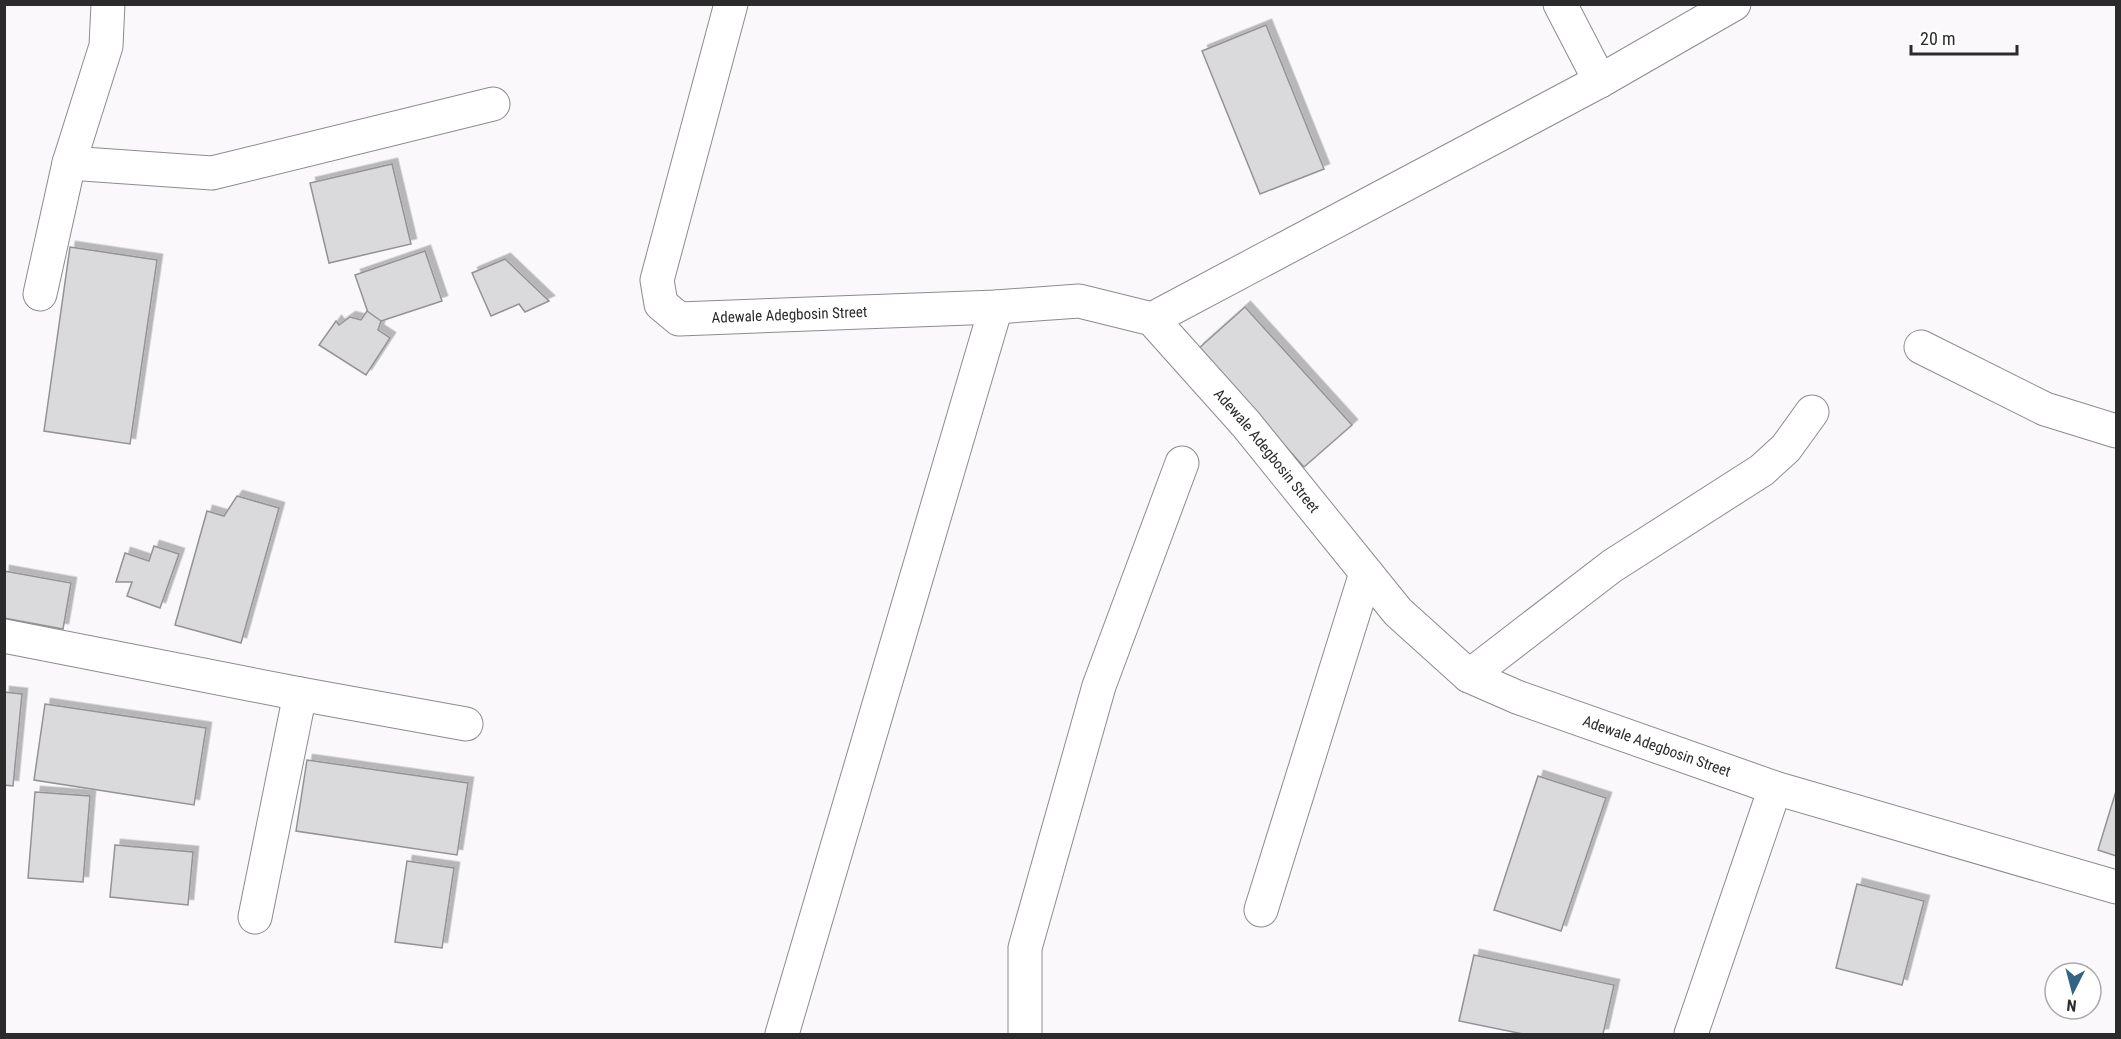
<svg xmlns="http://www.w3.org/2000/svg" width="2121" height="1039" font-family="'Roboto Condensed',sans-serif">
<defs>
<filter id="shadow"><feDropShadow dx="5.5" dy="-5.5" stdDeviation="0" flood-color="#0004"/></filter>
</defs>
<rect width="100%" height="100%" fill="#faf8fb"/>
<g fill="#dadadd" stroke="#939295" stroke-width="1.5" filter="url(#shadow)">
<path d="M 1266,25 L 1324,169 L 1260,194 L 1202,51 Z"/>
<path d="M 392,164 L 411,244 L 329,263 L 310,183 Z"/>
<path d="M 70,247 L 157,260 L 130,444 L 44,431 Z"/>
<path d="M 425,251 L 442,301 L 372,324 L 355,275 Z"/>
<path d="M 505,259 L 549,301 L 525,312 L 519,304 L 491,316 L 472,273 Z"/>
<path d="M 1245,307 L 1352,425 L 1304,467 L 1198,349 Z"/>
<path d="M 367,311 L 381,321 L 378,330 L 390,338 L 366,375 L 319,345 L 336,321 L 339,325 L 350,317 L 361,320 Z"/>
<path d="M 237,496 L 279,508 L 241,643 L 175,625 L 207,511 L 224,516 Z"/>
<path d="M 154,546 L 179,554 L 160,608 L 127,596 L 132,582 L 116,582 L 125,553 L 149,561 Z"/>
<path d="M 4,571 L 71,583 L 63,629 L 4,618 Z"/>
<path d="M 4,692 L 22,694 L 13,786 L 4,785 Z"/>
<path d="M 45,704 L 206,728 L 194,805 L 34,780 Z"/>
<path d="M 307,760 L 468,783 L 457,855 L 296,831 Z"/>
<path d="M 1538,776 L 1606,798 L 1561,931 L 1494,910 Z"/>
<path d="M 2116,791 L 2116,856 L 2098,850 Z"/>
<path d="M 35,792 L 90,796 L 83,882 L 28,878 Z"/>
<path d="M 115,845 L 193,852 L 188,905 L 110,897 Z"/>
<path d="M 407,861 L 454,868 L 442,948 L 395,942 Z"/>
<path d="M 1857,884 L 1924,901 L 1902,985 L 1836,968 Z"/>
<path d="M 1474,955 L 1614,985 L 1603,1034 L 1523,1034 L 1459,1021 Z"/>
</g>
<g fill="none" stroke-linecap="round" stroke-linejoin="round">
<g stroke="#8c8b8e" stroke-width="35">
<g id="minor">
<path id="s1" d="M 731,4 L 657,280 L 661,304 L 679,319 L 996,307 L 1079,301 L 1152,319 L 1246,424 L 1398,612 L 1469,676 L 1517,697 L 1775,788 L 2116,887"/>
<path d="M 1560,4 L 1600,81"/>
<path d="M 69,163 L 212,173 L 493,104"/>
<path d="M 40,294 L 69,163 L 106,46 L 108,4"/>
<path d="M 1152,319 L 1600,81 L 1734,4"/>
<path d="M 1921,347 L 2045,409 L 2116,431"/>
<path d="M 4,636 L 300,694 L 466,724"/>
<path d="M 1469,676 L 1612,566 L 1762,470 L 1786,448 L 1812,412"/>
<path d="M 1261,910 L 1366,573"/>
<path d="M 255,917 L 300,694"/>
<path d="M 782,1034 L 996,307"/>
<path d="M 1025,1034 L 1025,948 L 1099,686 L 1182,463"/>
<path d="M 1691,1034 L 1775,788"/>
</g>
</g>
<use href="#minor" stroke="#fff" stroke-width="33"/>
</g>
<g text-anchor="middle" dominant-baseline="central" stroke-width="4.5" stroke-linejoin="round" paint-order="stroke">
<g font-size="15" fill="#2c2b2c" stroke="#fff">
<text stroke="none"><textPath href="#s1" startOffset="444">Adewale Adegbosin Street</textPath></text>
<text stroke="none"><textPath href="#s1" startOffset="984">Adewale Adegbosin Street</textPath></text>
<text stroke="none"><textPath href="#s1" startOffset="1488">Adewale Adegbosin Street</textPath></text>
</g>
</g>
<rect width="2121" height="1039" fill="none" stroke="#2c2b2c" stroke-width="12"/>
<g transform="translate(2073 991) rotate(186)"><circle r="28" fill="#ffffff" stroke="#abaaab" stroke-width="1.5"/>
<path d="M0-4.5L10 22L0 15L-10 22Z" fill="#326582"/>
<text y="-9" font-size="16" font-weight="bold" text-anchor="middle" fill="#2c2b2c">N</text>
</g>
<path d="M1911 45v9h106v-9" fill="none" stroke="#2c2b2c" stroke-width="3"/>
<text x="1920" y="45" font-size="18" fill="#2c2b2c" stroke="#ffffff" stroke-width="4.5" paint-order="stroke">20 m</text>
</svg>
